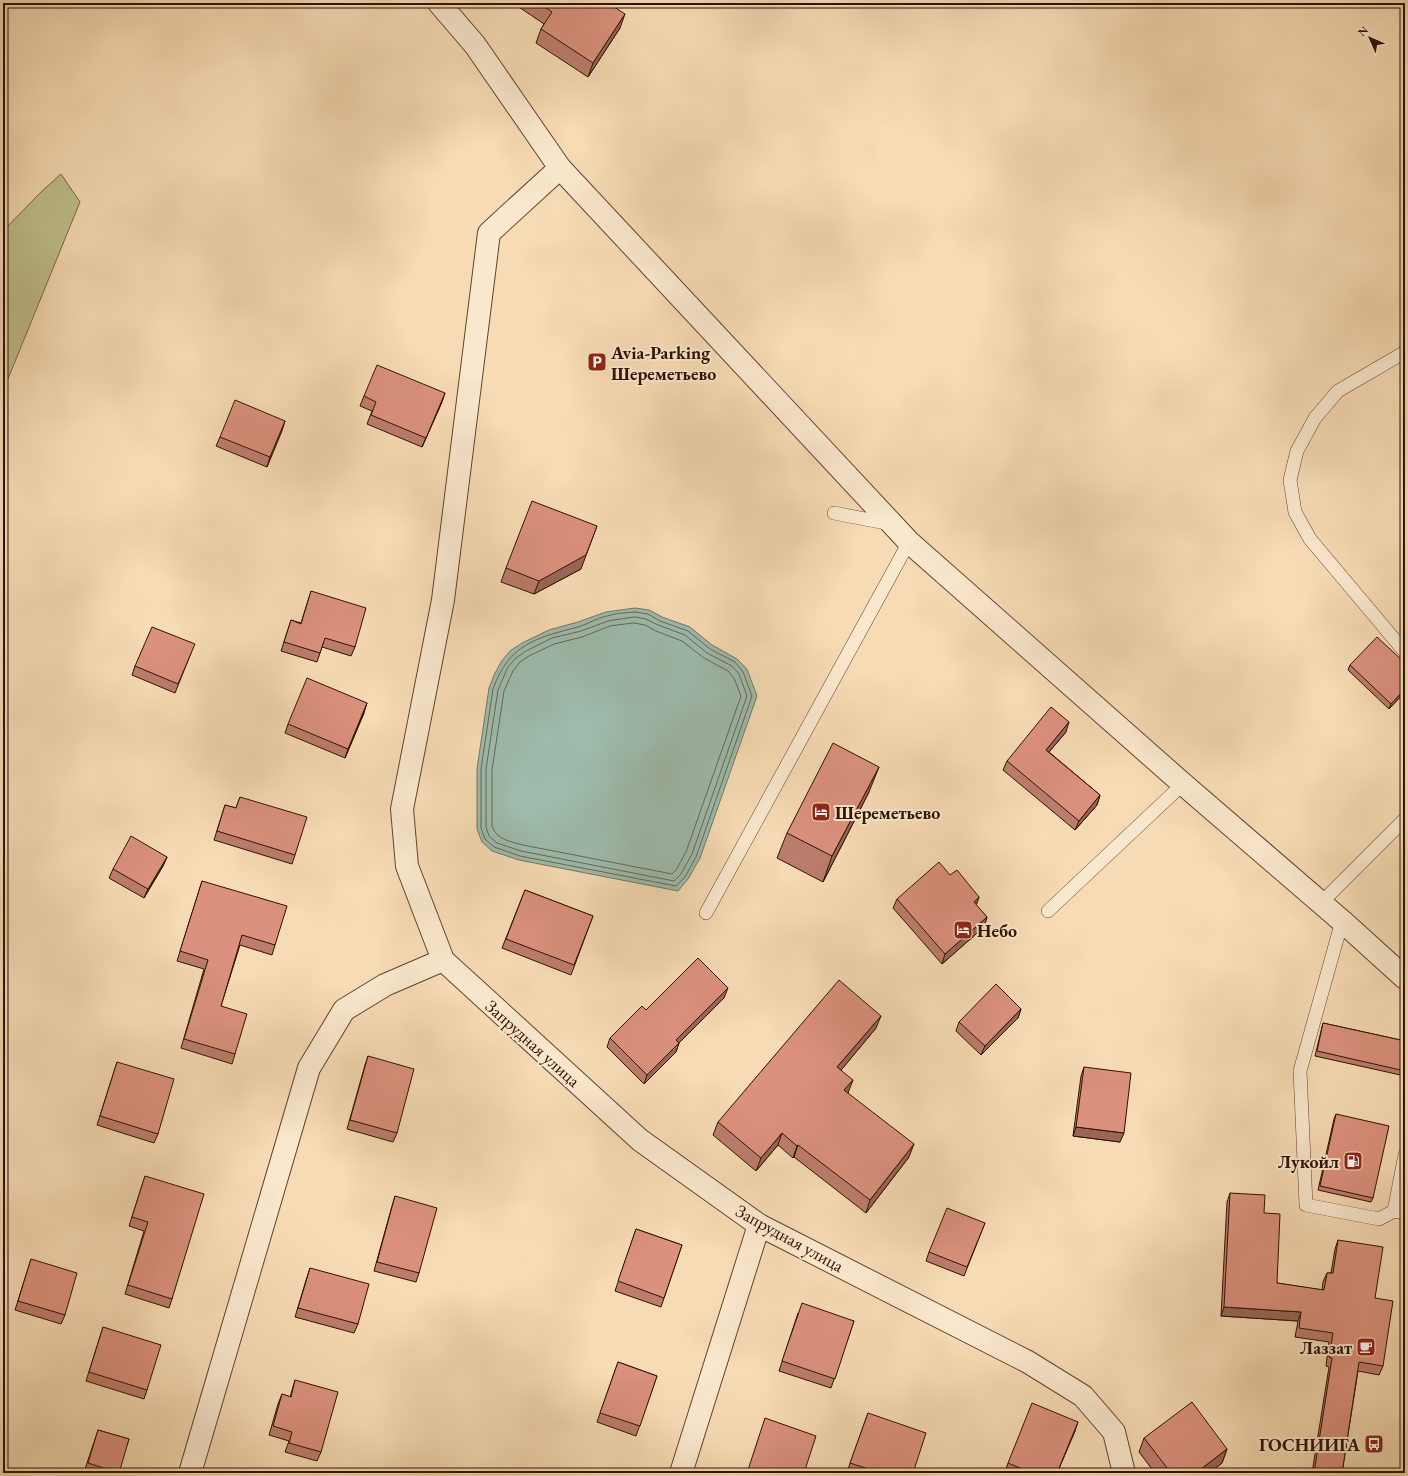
<svg xmlns="http://www.w3.org/2000/svg" width="1408" height="1476" font-family="'EB Garamond',serif">
<rect width="100%" height="100%" fill="#f7dbb4"/>
<filter id="stains"><feTurbulence type="fractalNoise" baseFrequency=".005" numOctaves="4"/><feColorMatrix values="0 0 0 0 .2 0 0 0 0 .09 0 0 0 0 .02 0 0 0 .5 -.17"/></filter>
<radialGradient id="worn" r=".72"><stop offset=".6" stop-color="#630" stop-opacity="0"/><stop offset="1" stop-color="#630" stop-opacity=".3"/></radialGradient>
<path fill="#bfbf8b" stroke="#766846" d="M 61,174 L 80,202 L 3,391 L 3,231 L 42,191 Z"/>
<path fill="#9dbbac" stroke="#717768" d="M 635,608 L 649,610 L 662,617 L 690,627 L 712,645 L 737,659 L 747,669 L 757,696 L 700,858 L 688,879 L 678,891 L 519,860 L 492,851 L 482,842 L 477,829 L 477,769 L 489,688 L 494,675 L 501,662 L 510,651 L 522,643 L 549,630 L 578,622 L 606,612 Z"/>
<g fill="none" stroke-linecap="round" stroke-linejoin="round">
<g stroke="#666657" stroke-width="1">
<path d="M 635,612 L 648,614 L 660,621 L 688,631 L 710,649 L 735,662 L 743,672 L 752,696 L 696,857 L 685,877 L 676,886 L 520,856 L 494,847 L 485,839 L 481,828 L 481,769 L 493,689 C 509,644 536,638 578,627 C 588,624 597,618 607,616 C 616,613 626,613 635,612 Z"/>
<path d="M 635,617 L 646,619 L 658,625 L 685,635 L 707,653 L 732,666 L 739,674 L 747,696 L 692,854 L 681,874 L 674,881 L 521,851 L 497,843 L 489,836 L 486,827 L 486,769 L 498,690 L 508,667 L 516,658 L 526,651 L 552,638 L 581,631 L 608,621 Z"/>
<path d="M 634,623 L 645,625 L 656,631 L 682,641 L 704,658 L 728,671 L 734,678 L 741,696 L 686,852 L 676,870 L 672,874 L 523,845 C 509,841 497,840 492,826 L 492,770 L 504,691 L 513,671 L 520,662 L 529,656 L 554,644 L 582,637 L 610,626 Z"/>
</g>
<g stroke="#60442e" stroke-width="14">
<g id="lane">
<path d="M 1405,352 L 1338,391 L 1315,418 L 1297,451 L 1290,480 L 1295,512 L 1310,539 L 1405,652"/>
<path d="M 834,513 L 891,524"/>
<path d="M 1321,903 L 1405,819"/>
<path d="M 1048,911 L 1183,784"/>
<path d="M 706,913 L 909,542"/>
<path d="M 1342,921 L 1300,1071 L 1306,1205 L 1379,1219 L 1394,1211"/>
<path d="M 1405,1155 L 1394,1211 L 1405,1213"/>
</g>
</g>
<g stroke="#60442e" stroke-width="24">
<g id="street">
<path d="M 439,3 L 475,45 L 560,168 L 909,542 L 1183,784 L 1342,921 L 1405,978"/>
<path d="M 560,168 L 489,233 L 443,600 L 402,809 L 407,866 L 443,960 L 640,1140 L 759,1225 L 1028,1362 L 1083,1396 L 1114,1432 L 1124,1473"/>
<path d="M 190,1473 L 309,1068 L 344,1010 L 385,985 L 443,960"/>
<path d="M 681,1473 L 759,1225"/>
</g>
</g>
<use href="#lane" stroke="#fae8ce" stroke-width="13"/>
<use href="#street" stroke="#fae8ce" stroke-width="22"/>
</g>
<g fill="#bc7d6c" stroke="#2e1102">
<path d="M 513,3 L 608,3 L 620,28 L 588,77 L 536,43 L 541,29 L 544,24 Z"/>
<path d="M 364,396 L 442,402 L 422,447 L 367,424 L 372,411 L 360,406 Z"/>
<path d="M 285,421 L 267,467 L 216,446 L 220,437 Z"/>
<path d="M 506,568 L 581,569 L 534,594 L 501,582 Z"/>
<path d="M 311,591 L 355,647 L 351,656 L 322,647 L 317,662 L 281,651 L 291,620 L 301,623 Z"/>
<path d="M 191,653 L 175,693 L 132,675 L 135,666 Z"/>
<path d="M 1350,665 L 1405,692 L 1389,709 L 1348,670 Z"/>
<path d="M 364,713 L 345,758 L 285,733 L 288,724 Z"/>
<path d="M 1066,732 L 1049,752 L 1100,795 L 1097,805 L 1075,830 L 1003,770 L 1007,761 Z"/>
<path d="M 869,792 L 823,882 L 777,858 L 787,833 Z"/>
<path d="M 240,797 L 295,855 L 292,864 L 214,840 L 225,805 L 236,808 Z"/>
<path d="M 167,857 L 163,866 L 144,898 L 109,878 L 113,869 Z"/>
<path d="M 202,881 L 275,945 L 272,955 L 240,945 L 221,1006 L 235,1054 L 232,1064 L 181,1048 L 204,969 L 177,961 Z"/>
<path d="M 525,890 L 593,916 L 571,975 L 502,948 Z"/>
<path d="M 979,897 L 976,905 L 987,917 L 984,927 L 942,964 L 893,908 L 897,899 Z"/>
<path d="M 724,998 L 679,1043 L 676,1052 L 644,1084 L 607,1047 L 610,1038 L 646,1010 Z"/>
<path d="M 1021,1009 L 1018,1018 L 981,1055 L 956,1031 L 959,1022 Z"/>
<path d="M 1323,1023 L 1405,1041 L 1405,1076 L 1315,1056 L 1322,1027 Z"/>
<path d="M 876,1028 L 841,1070 L 848,1093 L 909,1157 L 866,1213 L 794,1157 L 793,1158 L 778,1145 L 756,1171 L 713,1135 L 718,1122 Z"/>
<path d="M 368,1056 L 397,1133 L 393,1142 L 347,1129 L 365,1065 Z"/>
<path d="M 117,1062 L 158,1134 L 154,1143 L 97,1125 Z"/>
<path d="M 1084,1067 L 1120,1142 L 1073,1136 L 1081,1076 Z"/>
<path d="M 1336,1114 L 1373,1198 L 1371,1202 L 1318,1190 L 1334,1119 Z"/>
<path d="M 145,1176 L 172,1299 L 169,1308 L 125,1294 L 144,1231 L 129,1226 Z"/>
<path d="M 1230,1193 L 1264,1213 L 1277,1283 L 1322,1290 L 1323,1282 L 1327,1273 L 1331,1273 L 1335,1249 L 1338,1240 L 1375,1298 L 1383,1366 L 1379,1375 L 1358,1371 L 1342,1473 L 1312,1473 L 1329,1367 L 1326,1366 L 1329,1342 L 1295,1337 L 1298,1321 L 1221,1316 L 1227,1202 Z"/>
<path d="M 395,1196 L 419,1273 L 416,1282 L 374,1271 L 392,1206 Z"/>
<path d="M 985,1223 L 964,1276 L 926,1261 L 929,1252 Z"/>
<path d="M 636,1229 L 682,1245 L 661,1307 L 615,1291 Z"/>
<path d="M 31,1259 L 65,1315 L 61,1324 L 15,1310 Z"/>
<path d="M 310,1268 L 358,1324 L 354,1333 L 295,1317 L 307,1277 Z"/>
<path d="M 798,1313 L 854,1321 L 831,1388 L 779,1371 Z"/>
<path d="M 103,1327 L 147,1390 L 144,1399 L 86,1381 Z"/>
<path d="M 618,1362 L 657,1376 L 636,1436 L 597,1422 Z"/>
<path d="M 295,1380 L 321,1452 L 317,1461 L 285,1452 L 289,1441 L 269,1435 L 278,1404 L 282,1394 L 290,1397 Z"/>
<path d="M 868,1413 L 913,1473 L 850,1473 L 847,1472 Z"/>
<path d="M 98,1430 L 129,1439 L 118,1473 L 86,1473 L 84,1472 Z"/>
<path d="M 1075,1431 L 1057,1473 L 1006,1473 L 1005,1472 L 1008,1463 Z"/>
<path d="M 1144,1438 L 1227,1449 L 1222,1463 L 1209,1473 L 1155,1473 L 1139,1452 Z"/>
</g>
<g fill="#996658" stroke="#2e1102">
<path d="M 625,14 L 620,28 L 588,77 L 593,63 Z"/>
<path d="M 445,393 L 442,402 L 422,447 L 426,438 Z"/>
<path d="M 285,421 L 282,431 L 267,467 L 270,457 Z"/>
<path d="M 597,526 L 581,569 L 534,594 L 539,581 Z"/>
<path d="M 1405,689 L 1405,692 L 1389,709 L 1391,704 Z"/>
<path d="M 367,703 L 364,713 L 345,758 L 348,749 Z"/>
<path d="M 1069,722 L 1066,732 L 1043,759 L 1046,750 Z"/>
<path d="M 879,767 L 869,792 L 823,882 L 832,856 Z"/>
<path d="M 1100,795 L 1097,805 L 1075,830 L 1079,821 Z"/>
<path d="M 167,857 L 163,866 L 144,898 L 148,889 Z"/>
<path d="M 979,897 L 976,906 L 974,902 Z"/>
<path d="M 987,917 L 984,927 L 942,964 L 945,954 Z"/>
<path d="M 728,988 L 724,998 L 673,1049 L 676,1040 Z"/>
<path d="M 1021,1009 L 1018,1018 L 981,1055 L 985,1046 Z"/>
<path d="M 881,1016 L 876,1028 L 833,1080 L 837,1067 Z"/>
<path d="M 679,1043 L 676,1052 L 644,1084 L 647,1075 Z"/>
<path d="M 853,1080 L 848,1093 L 844,1090 Z"/>
<path d="M 1076,1127 L 1124,1133 L 1120,1142 L 1073,1136 Z"/>
<path d="M 782,1133 L 778,1145 L 756,1171 L 761,1158 Z"/>
<path d="M 914,1144 L 909,1157 L 866,1213 L 870,1200 Z"/>
<path d="M 798,1145 L 794,1157 L 793,1158 L 797,1146 Z"/>
<path d="M 1224,1307 L 1301,1312 L 1298,1321 L 1221,1316 Z"/>
<path d="M 1078,1422 L 1075,1431 L 1057,1473 Z"/>
<path d="M 1227,1449 L 1222,1463 L 1209,1473 L 1196,1473 Z"/>
</g>
<g fill="#db917d" stroke="#2e1102">
<path d="M 539,3 L 608,3 L 625,14 L 593,63 L 541,29 L 552,12 Z"/>
<path d="M 377,365 L 445,393 L 426,438 L 371,415 L 376,402 L 364,396 Z"/>
<path d="M 235,400 L 285,421 L 270,457 L 220,437 Z"/>
<path d="M 532,501 L 597,526 L 586,555 L 539,581 L 506,568 Z"/>
<path d="M 311,591 L 366,608 L 355,647 L 325,638 L 320,653 L 284,642 L 291,620 L 301,624 Z"/>
<path d="M 152,627 L 195,644 L 178,684 L 135,666 Z"/>
<path d="M 1377,637 L 1405,663 L 1405,689 L 1391,704 L 1350,665 Z"/>
<path d="M 307,678 L 367,703 L 348,749 L 288,724 Z"/>
<path d="M 1051,707 L 1069,722 L 1046,750 L 1100,795 L 1079,821 L 1007,761 Z"/>
<path d="M 833,743 L 879,767 L 832,856 L 787,833 Z"/>
<path d="M 240,797 L 307,817 L 295,855 L 217,831 L 225,805 L 236,808 Z"/>
<path d="M 131,836 L 167,857 L 148,889 L 113,869 Z"/>
<path d="M 939,862 L 950,875 L 957,870 L 979,897 L 974,902 L 987,917 L 945,954 L 897,899 Z"/>
<path d="M 202,881 L 287,906 L 275,945 L 242,935 L 221,1006 L 247,1014 L 235,1054 L 184,1039 L 208,960 L 180,951 Z"/>
<path d="M 525,890 L 593,916 L 574,965 L 506,939 Z"/>
<path d="M 698,958 L 728,988 L 676,1040 L 679,1043 L 647,1075 L 610,1038 L 642,1006 L 646,1010 Z"/>
<path d="M 839,980 L 881,1016 L 837,1067 L 853,1080 L 844,1090 L 914,1144 L 870,1200 L 798,1145 L 797,1146 L 782,1133 L 761,1158 L 718,1122 Z"/>
<path d="M 996,984 L 1021,1009 L 985,1046 L 959,1022 Z"/>
<path d="M 1323,1023 L 1405,1041 L 1405,1071 L 1317,1051 Z"/>
<path d="M 368,1056 L 414,1069 L 397,1133 L 350,1120 Z"/>
<path d="M 117,1062 L 174,1079 L 158,1134 L 100,1116 Z"/>
<path d="M 1084,1067 L 1131,1073 L 1124,1133 L 1076,1127 Z"/>
<path d="M 1336,1114 L 1389,1126 L 1373,1198 L 1320,1186 Z"/>
<path d="M 145,1176 L 204,1194 L 172,1299 L 128,1285 L 148,1222 L 132,1217 Z"/>
<path d="M 1230,1193 L 1265,1195 L 1264,1213 L 1280,1214 L 1277,1283 L 1324,1290 L 1327,1273 L 1333,1273 L 1338,1240 L 1383,1247 L 1375,1298 L 1393,1301 L 1383,1366 L 1359,1362 L 1342,1473 L 1314,1473 L 1332,1358 L 1329,1357 L 1333,1333 L 1299,1328 L 1301,1312 L 1224,1307 Z"/>
<path d="M 395,1196 L 437,1208 L 419,1273 L 377,1262 Z"/>
<path d="M 947,1208 L 985,1223 L 967,1267 L 929,1252 Z"/>
<path d="M 636,1229 L 682,1245 L 664,1298 L 618,1281 Z"/>
<path d="M 31,1259 L 77,1273 L 65,1315 L 18,1301 Z"/>
<path d="M 310,1268 L 369,1284 L 358,1324 L 298,1308 Z"/>
<path d="M 802,1303 L 854,1321 L 835,1379 L 782,1361 Z"/>
<path d="M 103,1327 L 161,1345 L 147,1390 L 89,1372 Z"/>
<path d="M 618,1362 L 657,1376 L 640,1426 L 600,1413 Z"/>
<path d="M 295,1380 L 338,1392 L 321,1452 L 289,1443 L 292,1432 L 273,1426 L 282,1394 L 291,1397 Z"/>
<path d="M 1192,1402 L 1227,1449 L 1196,1473 L 1171,1473 L 1144,1438 Z"/>
<path d="M 1032,1403 L 1078,1422 L 1057,1473 L 1032,1473 L 1008,1463 Z"/>
<path d="M 868,1413 L 926,1433 L 913,1473 L 881,1473 L 850,1463 Z"/>
<path d="M 765,1418 L 816,1436 L 804,1473 L 747,1473 Z"/>
<path d="M 98,1430 L 129,1439 L 119,1473 L 88,1463 Z"/>
</g>
<defs>
<g id="parking-square" transform="scale(1)"><rect x="-9" y="-9" width="18" height="18" rx="4" fill="#8f2418" stroke="#fae8ce"/><path d="M-3.5-5.5H1a3.5 3.5 0 0 1 0 7H-1V5.5H-3.5ZM-1-3.4V-.6H.8a1.4 1.4 0 0 0 0-2.8Z" fill="#fff"/></g>
<g id="hotel-square" transform="scale(1)"><rect x="-9" y="-9" width="18" height="18" rx="4" fill="#8f2418" stroke="#fae8ce"/><path d="M-6-4.5h1.5V1H6V5H4.5V3h-9V5H-6ZM-4 0a1.8 1.8 0 1 1 3.6 0ZM.5 0V-2.5h3Q6-2.5 6 0Z" fill="#fff"/></g>
<g id="fuel-square" transform="scale(1)"><rect x="-9" y="-9" width="18" height="18" rx="4" fill="#8f2418" stroke="#fae8ce"/><path d="M-5.5-6h7V0h2V4h1.3V-2.5L3-4.5l.8-.8L6-3V5H2.5V1h-1V6h-7ZM-4.2-4.7v3.2H.2V-4.7Z" fill="#fff"/></g>
<g id="cafe-square" transform="scale(1)"><rect x="-9" y="-9" width="18" height="18" rx="4" fill="#8f2418" stroke="#fae8ce"/><path d="M-5.5-4.5H6V0H3Q3 3.5 0 3.5H-2.5Q-5.5 3.5-5.5 0ZM3-3.2v2h1.7v-2ZM-6 4.5H4V6H-6Z" fill="#fff"/></g>
<g id="bus-square" transform="scale(1)"><rect x="-9" y="-9" width="18" height="18" rx="4" fill="#8f2418" stroke="#fae8ce"/><path d="M-5-6H5V4H4V6H2V4H-2V6H-4V4H-5ZM-3.5-4V0h7V-4ZM-3.5 1.2v1.5H-2V1.2ZM2 1.2v1.5H3.5V1.2Z" fill="#fff"/></g>
</defs>
<g fill-rule="evenodd">
<use href="#parking-square" x="597" y="362"/>
<use href="#hotel-square" x="821" y="812"/>
<use href="#hotel-square" x="963" y="930"/>
<use href="#fuel-square" x="1353" y="1161"/>
<use href="#cafe-square" x="1366" y="1347"/>
<use href="#bus-square" x="1374" y="1444"/>
</g>
<g text-anchor="middle" dominant-baseline="central" stroke-width="4" stroke-linejoin="round" paint-order="stroke">
<g font-size="18" font-weight="bold" fill="#2e1102" stroke="#fae8ce" text-anchor="start">
<text x="611" y="352">Avia-Parking<tspan x="611" dy="21">Шереметьево</tspan></text>
<text x="835" y="812">Шереметьево</text>
<text x="977" y="930">Небо</text>
<text x="1339" y="1161" text-anchor="end">Лукойл</text>
<text x="1352" y="1347" text-anchor="end">Лаззат</text>
<text x="1360" y="1444" text-anchor="end">ГОСНИИГА</text>
</g>
<g font-size="18" fill="#2e1102" stroke="#fae8ce">
<text transform="translate(533 1043) rotate(42)">Запрудная улица</text>
<text transform="translate(790 1238) rotate(29)">Запрудная улица</text>
</g>
</g>
<rect width="1408" height="1476" fill="none" stroke="#f7dbb4" stroke-width="16"/>
<rect x="4" y="4" width="1400" height="1468" fill="none" stroke="#2e1102" stroke-width="2"/>
<rect x="8" y="8" width="1392" height="1460" fill="none" stroke="#2e1102"/>
<g transform="translate(1370 38) rotate(315)" stroke="#fae8ce" stroke-width="3" paint-order="stroke">
<path d="M0-3L7 15L0 10L-7 15Z" fill="#2e1102"/>
<text y="-6" font-size="11" font-weight="bold" text-anchor="middle" fill="#2e1102">N</text>
</g>
<rect width="100%" height="100%" filter="url(#stains)"/>
<rect width="100%" height="100%" fill="url(#worn)"/>
</svg>
